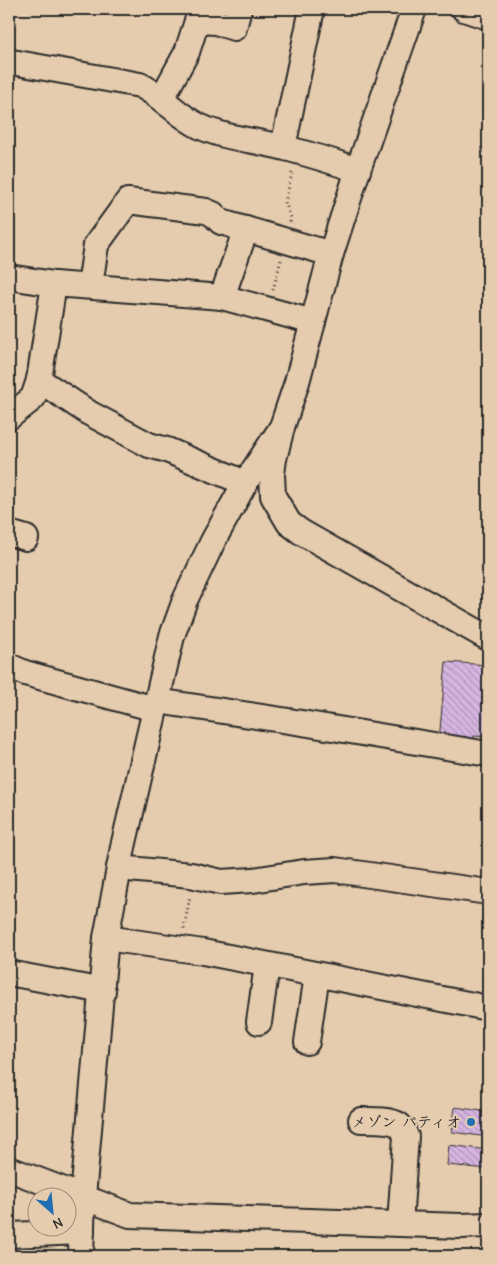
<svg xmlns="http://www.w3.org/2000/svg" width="497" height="1265" font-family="'Comic Neue','Klee One',sans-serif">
<defs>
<pattern id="building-back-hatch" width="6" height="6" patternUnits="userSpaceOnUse" patternTransform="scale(1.25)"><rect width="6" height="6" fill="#d6b5e1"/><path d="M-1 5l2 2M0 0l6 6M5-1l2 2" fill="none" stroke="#ae93b7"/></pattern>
</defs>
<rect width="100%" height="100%" fill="#e6ccae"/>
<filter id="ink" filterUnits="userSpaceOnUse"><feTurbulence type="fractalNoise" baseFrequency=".02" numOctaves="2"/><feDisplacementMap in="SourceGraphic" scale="10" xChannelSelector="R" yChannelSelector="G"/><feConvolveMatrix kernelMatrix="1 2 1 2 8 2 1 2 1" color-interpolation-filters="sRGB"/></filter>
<g filter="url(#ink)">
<g fill="url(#building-back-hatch)" stroke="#2b2b2b">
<path d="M 446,662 L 488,665 L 488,737 L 474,736 L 473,744 L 439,741 Z"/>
<path d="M 455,1107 L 488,1112 L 488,1137 L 452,1132 Z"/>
<path d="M 449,1145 L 488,1150 L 488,1169 L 447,1165 Z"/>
</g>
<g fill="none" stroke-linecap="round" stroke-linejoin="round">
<g stroke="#2b2b2b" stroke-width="28">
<g id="minor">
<path d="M 414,9 L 358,170 L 331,254 L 297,382 L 282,427 L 274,459 L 272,474 L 273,496 L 289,523 L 301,532 L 488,638"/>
<path d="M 464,9 L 488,17"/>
<path d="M 12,62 L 140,85 C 162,96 177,115 199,126 C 226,139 257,140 285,148 C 309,154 334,162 358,170"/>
<path d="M 162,98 L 187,52 L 197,21 L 216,22 L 234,28 L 239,9"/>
<path d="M 283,147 L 312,9"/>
<path d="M 9,277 L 54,284 L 222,297 L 313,322"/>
<path d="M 90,286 L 96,245 L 128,201 L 206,211 L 213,214 L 221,222 L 331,254"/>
<path d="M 222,297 L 246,229"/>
<path d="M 39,380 L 89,413 L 149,445 L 167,450 L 245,483"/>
<path d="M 9,417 L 33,398 L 39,380 L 54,284"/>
<path d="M 9,533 L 26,538"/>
<path d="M 9,666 L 25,673 L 155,709"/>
<path d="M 157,701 L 302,723 L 488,754"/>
<path d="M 119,868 L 191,875 L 221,882 L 253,880 L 304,872 L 335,870 L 488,892"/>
<path d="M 106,938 L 203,952 L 488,1008"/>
<path d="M 9,973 L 103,991"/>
<path d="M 259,1022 L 267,965"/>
<path d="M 307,1042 L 317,975"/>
<path d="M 361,1120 C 372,1120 390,1119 399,1125 C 403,1128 404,1132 406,1136 L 400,1224"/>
<path d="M 9,1169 L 130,1215 L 461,1226 L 488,1225"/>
<path d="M 9,1235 L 82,1232"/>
<path d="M 81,1256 L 83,1197 L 106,938 L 123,847 L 172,636 L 185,600 L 213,541 L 245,483 L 282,427"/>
</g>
</g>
<g stroke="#2b2b2b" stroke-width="3" stroke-dasharray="1 4" stroke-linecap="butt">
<path d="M 290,222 L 291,218 L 285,202 L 293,170"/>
<path d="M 273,290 L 281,260"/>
<path d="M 184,929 L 190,896"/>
</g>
<use href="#minor" stroke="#e6ccae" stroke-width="24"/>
</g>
</g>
<circle fill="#1f6fb2" stroke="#e6ccae" stroke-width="2" cx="471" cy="1122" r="5"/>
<g text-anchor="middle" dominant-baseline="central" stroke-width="4" stroke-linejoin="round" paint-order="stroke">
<g font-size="15" font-weight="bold" fill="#2b2b2b" stroke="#e6ccae" text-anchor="end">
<text x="461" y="1122">メゾン パティオ</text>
</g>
</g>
<rect width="497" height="1265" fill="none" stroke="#e6ccae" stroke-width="30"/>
<rect x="15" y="15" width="467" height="1235" fill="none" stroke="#2b2b2b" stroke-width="2" filter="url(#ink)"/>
<g transform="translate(52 1212) rotate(153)"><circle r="24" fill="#e6ccae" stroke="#9b8c7a"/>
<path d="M0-4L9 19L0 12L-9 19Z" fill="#1f6fb2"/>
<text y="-8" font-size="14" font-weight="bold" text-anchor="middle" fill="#2b2b2b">N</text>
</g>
</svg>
